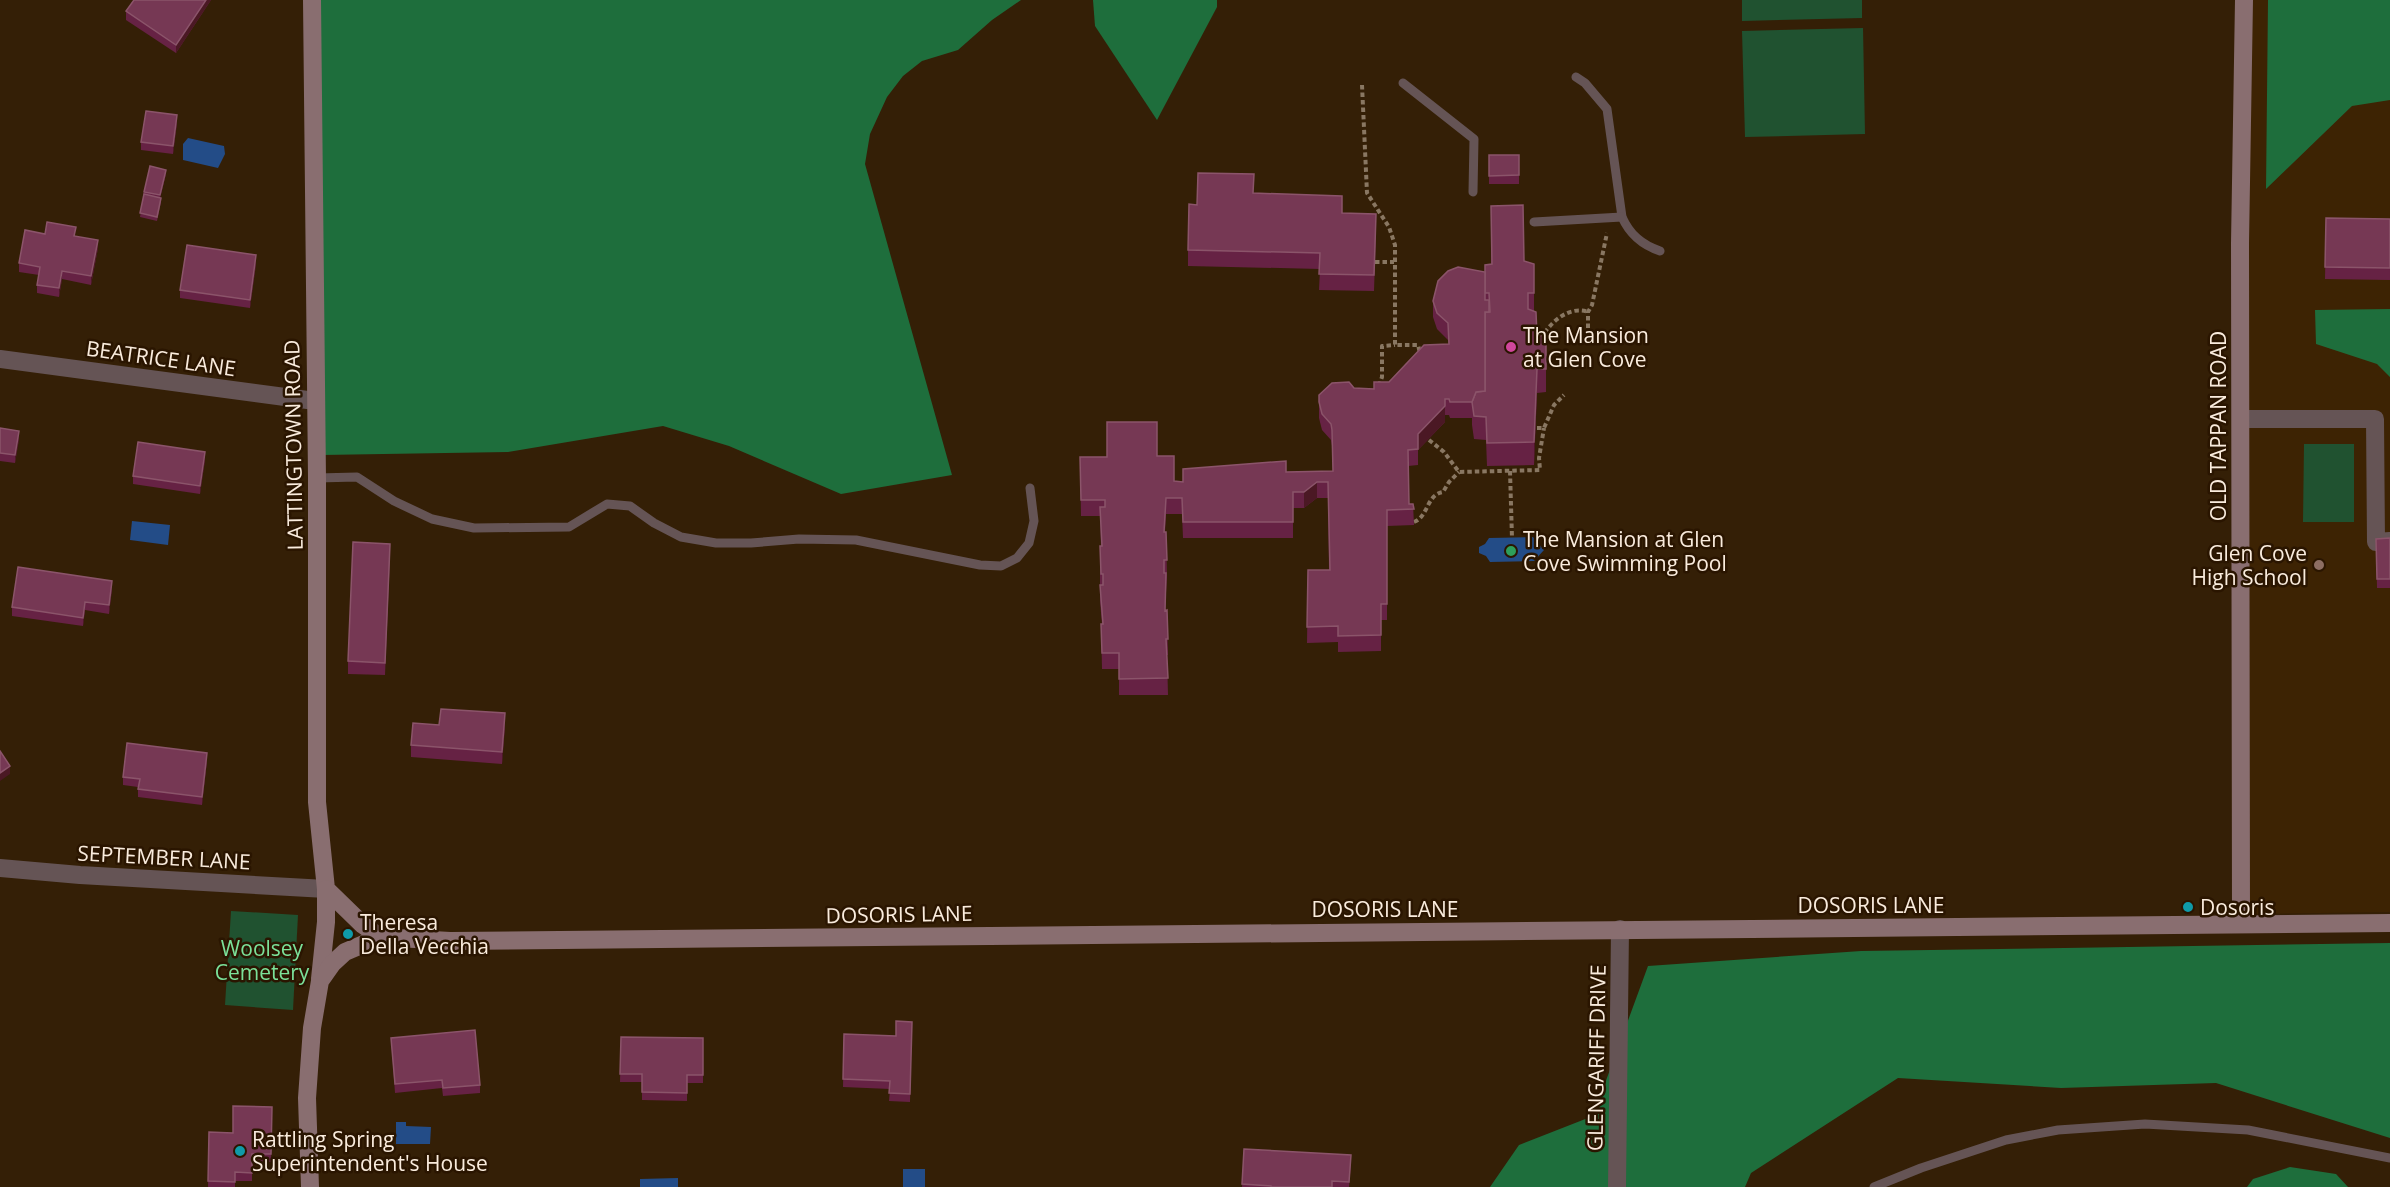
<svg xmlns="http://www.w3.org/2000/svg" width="2390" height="1187" font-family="'Open Sans',sans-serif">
<rect width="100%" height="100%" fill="#341f06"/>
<path fill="#3d2303" d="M 2252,0 L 2390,0 L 2390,912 L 2249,914 L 2248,218 Z"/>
<g fill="#205230">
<path d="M 1742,0 L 1862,0 L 1862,18 L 1742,21 Z"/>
<path d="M 1863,28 L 1865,134 L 1745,137 L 1742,31 Z"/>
<path d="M 2304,444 L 2354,444 L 2354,522 L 2303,522 Z"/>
<path d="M 231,911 L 298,915 L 293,1010 L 225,1005 Z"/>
</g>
<g fill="#1e6e3c">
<path d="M 318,0 L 1021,0 L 992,20 L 958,50 L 922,61 L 903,76 L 887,97 L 870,134 L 865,164 L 952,475 L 841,494 L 729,446 L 663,426 L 508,452 L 322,455 Z"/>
<path d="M 1093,0 L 1217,0 L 1217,7 L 1157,120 L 1095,26 Z"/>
<path d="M 2268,0 L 2390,0 L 2390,100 L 2352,106 L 2266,189 Z"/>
<path d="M 2390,309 L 2390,377 L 2377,364 L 2316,344 L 2315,310 Z"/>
<path d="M 2390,943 L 2390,1138 L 2216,1083 L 2061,1088 L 1898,1078 L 1751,1173 L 1745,1187 L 1490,1187 L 1519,1145 L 1593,1116 L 1648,966 L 1861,951 Z"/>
<path d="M 2290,1167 L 2336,1174 L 2348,1187 L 2247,1187 L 2253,1179 Z"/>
</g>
<g fill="#234c87">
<path d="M 188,138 L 224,146 L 225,154 L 218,168 L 183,160 L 183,144 Z"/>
<path d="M 132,521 L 170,525 L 168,545 L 130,540 Z"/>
<path d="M 1533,537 L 1544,550 L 1534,561 L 1490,562 L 1486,556 L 1479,553 L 1479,547 L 1485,544 L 1489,538 Z"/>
<path d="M 396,1122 L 406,1122 L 406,1126 L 431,1127 L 430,1144 L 396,1144 Z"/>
<rect x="903" y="1169" width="22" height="18"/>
<path d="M 678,1178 L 678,1187 L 640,1187 L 640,1179 Z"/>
</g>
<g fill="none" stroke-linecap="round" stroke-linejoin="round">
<g stroke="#897762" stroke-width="4" stroke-dasharray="4.5 3" stroke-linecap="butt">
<path d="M 1362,85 L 1367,193 L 1389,227 L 1395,245 L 1395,345 L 1418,345 L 1420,353"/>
<path d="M 1375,262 L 1394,262"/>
<path d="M 1588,328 L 1588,312 L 1592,305 L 1607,233"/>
<path d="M 1541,339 C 1549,323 1569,305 1588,312"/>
<path d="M 1379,386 L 1382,377 L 1382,346 L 1395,345"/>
<path d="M 1537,428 L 1544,428 L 1554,405 L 1564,395"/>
<path d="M 1429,440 L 1444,452 L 1459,472 L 1540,470 L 1539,458 L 1544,428"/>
<path d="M 1510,471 L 1512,538"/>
<path d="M 1414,522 C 1429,516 1426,495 1443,492 L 1449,482 L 1459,472"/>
</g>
<g stroke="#655455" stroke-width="9">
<path d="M 1576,77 L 1585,83 L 1607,109 L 1622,217 C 1630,235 1642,245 1660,251"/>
<path d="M 1403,83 L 1474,139 L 1473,192"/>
<path d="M 1534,222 L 1622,217"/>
<path d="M 317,478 L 357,477 L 394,501 L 432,519 L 474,528 L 569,527 L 607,504 L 630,506 L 654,523 L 681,537 L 716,543 L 751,543 L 799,539 L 856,540 L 980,565 L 1001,566 L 1017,558 L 1029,543 L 1034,521 L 1030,488"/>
<path d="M 1874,1187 L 1921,1168 L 2006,1140 L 2058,1130 L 2145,1124 L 2248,1130 L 2390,1158"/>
</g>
<g stroke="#655455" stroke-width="18">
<path d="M 0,359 L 315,401"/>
<path d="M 2241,419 L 2375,419 L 2376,542 L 2390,541"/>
<path d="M 0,868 L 80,875 L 326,889"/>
<path d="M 1617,1187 L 1620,929"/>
</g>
<g stroke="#896e70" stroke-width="18">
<path d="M 312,0 L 317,478 L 317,802 L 326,889 L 363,925 L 380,937"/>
<path d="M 2241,924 L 2240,243 L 2244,0"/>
<path d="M 320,979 L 326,922 L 326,889"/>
<path d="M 310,1187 L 307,1098 L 312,1028 L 320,981 L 332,964 L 345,952 L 380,937 L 450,941 L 2390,923"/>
</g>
</g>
<g fill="#624">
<path d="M 211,0 L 176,53 L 126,20 L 126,11 Z"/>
<path d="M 177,123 L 173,154 L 141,150 L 141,142 Z"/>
<rect x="1489" y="155" width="30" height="29"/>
<path d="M 166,174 L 160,198 L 161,202 L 157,221 L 140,217 L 144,192 Z"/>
<path d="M 1254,193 L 1342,213 L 1376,231 L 1374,291 L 1319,290 L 1320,269 L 1188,266 L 1188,250 L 1197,205 Z"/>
<path d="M 1491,206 L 1524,261 L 1534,264 L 1534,311 L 1537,336 L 1546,336 L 1546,392 L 1537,393 L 1534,465 L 1487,466 L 1486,440 L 1474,439 L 1472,425 L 1472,418 L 1450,418 L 1449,415 L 1445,415 L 1445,422 L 1418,450 L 1418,465 L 1408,466 L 1409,504 L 1413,504 L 1414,525 L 1387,526 L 1387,620 L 1381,620 L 1381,651 L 1338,652 L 1338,642 L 1307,643 L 1308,570 L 1329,570 L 1328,498 L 1317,498 L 1304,508 L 1293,508 L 1293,538 L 1183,538 L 1182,514 L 1166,514 L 1165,532 L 1166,532 L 1167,576 L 1165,610 L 1167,610 L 1168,655 L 1167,655 L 1168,695 L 1119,695 L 1119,669 L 1102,669 L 1101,624 L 1102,624 L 1100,601 L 1100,562 L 1101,546 L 1100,516 L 1081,516 L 1080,457 L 1157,456 L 1174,481 L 1183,482 L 1286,472 L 1333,471 L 1332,446 L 1331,440 L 1322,430 L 1319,418 L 1319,395 L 1354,388 L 1374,389 L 1389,382 L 1449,345 L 1448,340 L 1437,329 L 1433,317 L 1433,301 L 1485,272 L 1491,265 Z"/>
<path d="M 2326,218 L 2390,219 L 2390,280 L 2325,279 Z"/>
<path d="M 45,234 L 98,248 L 91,285 L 62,279 L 59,297 L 37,293 L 37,285 L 39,275 L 19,272 L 19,263 Z"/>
<path d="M 256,264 L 250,308 L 180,298 L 180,290 Z"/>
<path d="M 0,428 L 19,439 L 15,463 L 0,461 Z"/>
<path d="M 205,460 L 200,494 L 133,484 L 133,476 Z"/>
<path d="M 2390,538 L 2390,588 L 2377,588 L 2376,539 Z"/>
<path d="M 390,556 L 385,675 L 348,674 L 348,661 Z"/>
<path d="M 112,589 L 109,614 L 85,610 L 83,626 L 12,616 L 12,607 Z"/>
<path d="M 439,725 L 505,726 L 502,764 L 411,757 L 411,745 Z"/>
<path d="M 207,761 L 202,805 L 138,797 L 138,787 L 123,785 L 123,777 Z"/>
<path d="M 912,1022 L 910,1102 L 889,1101 L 890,1089 L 843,1087 L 844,1034 L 896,1036 Z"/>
<path d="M 621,1037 L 703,1038 L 703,1083 L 687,1083 L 687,1101 L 642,1100 L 642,1082 L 620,1082 Z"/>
<path d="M 391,1038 L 480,1085 L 480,1093 L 443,1096 L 442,1088 L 395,1093 Z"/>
<path d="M 272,1107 L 271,1162 L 252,1162 L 252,1181 L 235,1181 L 235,1187 L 208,1187 L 209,1132 L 233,1133 Z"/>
<path d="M 1244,1149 L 1351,1163 L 1349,1187 L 1242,1187 Z"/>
</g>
<g fill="#4b1824">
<path d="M 206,0 L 211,0 L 176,53 L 176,45 Z"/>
<path d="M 177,115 L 177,123 L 173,154 L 173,146 Z"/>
<path d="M 166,170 L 166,174 L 160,199 L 160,195 Z"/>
<path d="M 98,240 L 98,248 L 91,285 L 91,276 Z"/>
<path d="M 256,255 L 256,264 L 250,308 L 250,300 Z"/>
<path d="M 62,271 L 62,279 L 59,297 L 59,288 Z"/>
<path d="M 1537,369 L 1537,393 L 1534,465 L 1534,442 Z"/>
<path d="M 1445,406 L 1445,422 L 1418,450 L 1418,465 L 1418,434 Z"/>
<path d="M 19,431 L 19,439 L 15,463 L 15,455 Z"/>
<path d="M 205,452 L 205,460 L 200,494 L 200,486 Z"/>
<path d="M 1317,482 L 1317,498 L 1304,508 L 1304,492 Z"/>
<path d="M 112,581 L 112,589 L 109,614 L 109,605 Z"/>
<path d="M 85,602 L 85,610 L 83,626 L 83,618 Z"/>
<path d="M 505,713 L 505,726 L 502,764 L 502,752 Z"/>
<path d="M 207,753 L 207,761 L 202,805 L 202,797 Z"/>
<path d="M 10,766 L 10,774 L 0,781 L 0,773 Z"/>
</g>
<g fill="#763854" stroke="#8b546a" stroke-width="1.5">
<path d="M 134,0 L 206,0 L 176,45 L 126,11 Z"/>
<path d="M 146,111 L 177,115 L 173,146 L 141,142 Z"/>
<path d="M 1489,155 L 1519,155 L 1519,175 L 1489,176 Z"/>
<path d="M 150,166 L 166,170 L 160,195 L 144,192 Z"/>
<path d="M 1198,173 L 1254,174 L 1253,193 L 1342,196 L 1342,213 L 1376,214 L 1374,275 L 1319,274 L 1320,253 L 1188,250 L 1189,204 L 1197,205 Z"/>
<path d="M 144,194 L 161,198 L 157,217 L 140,213 Z"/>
<path d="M 1523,205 L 1524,261 L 1534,264 L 1534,293 L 1528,293 L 1528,309 L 1536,312 L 1537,336 L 1546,336 L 1546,369 L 1537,369 L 1534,442 L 1487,443 L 1486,417 L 1474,416 L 1472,402 L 1476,392 L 1485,391 L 1485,312 L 1490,312 L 1489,293 L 1485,293 L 1485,265 L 1492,264 L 1491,206 Z"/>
<path d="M 2326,218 L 2390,219 L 2390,268 L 2325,267 Z"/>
<path d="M 47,222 L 76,227 L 74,236 L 98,240 L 91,276 L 62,271 L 59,288 L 37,285 L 40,267 L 19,263 L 25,230 L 45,234 Z"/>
<path d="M 187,245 L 256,255 L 250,300 L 180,290 Z"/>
<path d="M 1458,267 L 1485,272 L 1485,300 L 1489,300 L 1489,312 L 1485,312 L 1485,391 L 1476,392 L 1472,402 L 1450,402 L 1449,399 L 1445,399 L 1445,406 L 1418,434 L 1418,449 L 1408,450 L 1409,504 L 1413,504 L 1414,509 L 1387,510 L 1387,604 L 1381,604 L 1381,635 L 1338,636 L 1338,626 L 1307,627 L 1308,570 L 1330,570 L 1328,482 L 1317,482 L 1304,492 L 1293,492 L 1293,522 L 1183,522 L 1182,498 L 1166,498 L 1164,532 L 1166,532 L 1167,560 L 1164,560 L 1164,573 L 1166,573 L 1165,611 L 1167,610 L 1168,639 L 1166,639 L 1168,678 L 1119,679 L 1119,653 L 1102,653 L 1101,624 L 1103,624 L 1100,585 L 1103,585 L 1103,574 L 1101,574 L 1100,546 L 1102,546 L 1100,507 L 1105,507 L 1105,500 L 1081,500 L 1080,457 L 1107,457 L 1107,422 L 1157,422 L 1157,456 L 1174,456 L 1174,481 L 1183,482 L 1183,469 L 1286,461 L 1286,472 L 1333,471 L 1332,430 L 1331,424 L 1322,414 L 1319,402 L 1319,395 L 1332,383 L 1349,382 L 1354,388 L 1374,389 L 1374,382 L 1389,382 L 1424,345 L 1449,344 L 1448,323 L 1437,313 L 1433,301 L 1438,281 L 1448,271 Z"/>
<path d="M 0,428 L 19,431 L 15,455 L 0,453 Z"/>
<path d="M 138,442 L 205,452 L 200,486 L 133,476 Z"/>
<path d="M 2390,538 L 2390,579 L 2377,579 L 2376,539 Z"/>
<path d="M 353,542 L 390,544 L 385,663 L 348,661 Z"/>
<path d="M 18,567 L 112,581 L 109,605 L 85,602 L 83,618 L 12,607 Z"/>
<path d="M 441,709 L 505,713 L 502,752 L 411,745 L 413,723 L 439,725 Z"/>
<path d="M 127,743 L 207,753 L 202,797 L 138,789 L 140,779 L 123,777 Z"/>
<path d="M 0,751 L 10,766 L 0,773 Z"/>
<path d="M 896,1021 L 912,1022 L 910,1094 L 889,1093 L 890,1081 L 843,1079 L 844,1034 L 896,1036 Z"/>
<path d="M 475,1030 L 480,1085 L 443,1088 L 442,1080 L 395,1084 L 391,1038 Z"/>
<path d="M 621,1037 L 703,1038 L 703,1075 L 687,1075 L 687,1093 L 642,1092 L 642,1074 L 620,1074 Z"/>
<path d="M 233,1106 L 272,1107 L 271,1154 L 252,1154 L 252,1173 L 235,1172 L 235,1182 L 208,1181 L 209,1132 L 233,1133 Z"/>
<path d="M 1244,1149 L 1351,1155 L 1349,1182 L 1332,1181 L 1332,1187 L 1271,1187 L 1271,1186 L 1242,1184 Z"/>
</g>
<circle fill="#d1479c" stroke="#2a1500" stroke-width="2" cx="1511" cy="347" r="6"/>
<circle fill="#2e9e5b" stroke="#2a1500" stroke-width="2" cx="1511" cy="551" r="6"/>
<circle fill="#8d6e63" stroke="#2a1500" stroke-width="2" cx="2319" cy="565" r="6"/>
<g fill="#0f9aa8" stroke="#2a1500" stroke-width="2">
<circle cx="2188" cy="907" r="6"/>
<circle cx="348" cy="934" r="6"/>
<circle cx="240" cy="1151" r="6"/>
</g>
<g text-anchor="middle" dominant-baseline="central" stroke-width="5" stroke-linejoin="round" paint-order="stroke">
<g font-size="21" fill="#faecdd" stroke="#2a1500" text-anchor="start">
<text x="1523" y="335">The Mansion<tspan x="1523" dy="24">at Glen Cove</tspan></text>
<text x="1523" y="539">The Mansion at Glen<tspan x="1523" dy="24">Cove Swimming Pool</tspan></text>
<text x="2307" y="553" text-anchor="end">Glen Cove<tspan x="2307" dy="24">High School</tspan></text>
<text x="2200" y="907">Dosoris</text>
<text x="360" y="922">Theresa<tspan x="360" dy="24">Della Vecchia</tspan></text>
<text x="252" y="1139">Rattling Spring<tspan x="252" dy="24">Superintendent's House</tspan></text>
</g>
<g font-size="21" fill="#faecdd" stroke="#2a1500">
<text transform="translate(161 358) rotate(8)">BEATRICE LANE</text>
<text transform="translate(2218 426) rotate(-90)">OLD TAPPAN ROAD</text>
<text transform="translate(293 445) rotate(-91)">LATTINGTOWN ROAD</text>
<text transform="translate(164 857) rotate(3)">SEPTEMBER LANE</text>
<text x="1871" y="905">DOSORIS LANE</text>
<text x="1385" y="909">DOSORIS LANE</text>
<text transform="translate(899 914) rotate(-1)">DOSORIS LANE</text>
<text transform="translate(1596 1058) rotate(-89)">GLENGARIFF DRIVE</text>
</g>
<g font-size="21" fill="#7be199" stroke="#2a1500">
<text x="262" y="948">Woolsey<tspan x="262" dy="24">Cemetery</tspan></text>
</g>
</g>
</svg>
